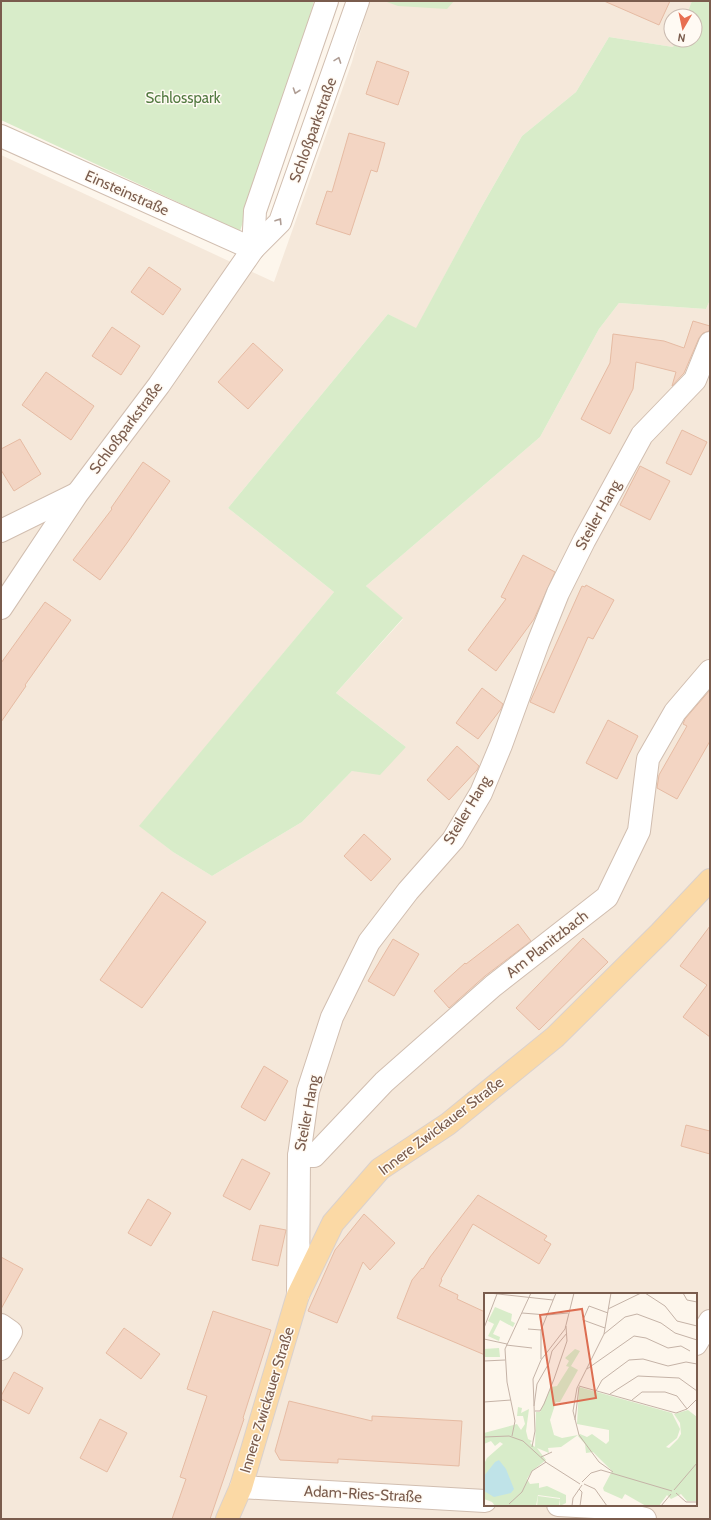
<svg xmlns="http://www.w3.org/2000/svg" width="711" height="1520" font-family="Cabin,sans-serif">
<rect width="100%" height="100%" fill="#fdf6ec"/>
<path fill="#f5e8da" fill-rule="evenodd" d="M 369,1 L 692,1 L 686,16 L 671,16 L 671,40 L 676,40 L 673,47 L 609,37 L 576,92 L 522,136 L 482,206 L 416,329 L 388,314 L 228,508 L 334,592 L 140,826 L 173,852 L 212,876 L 302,822 L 352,771 L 406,747 L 336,693 L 403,619 L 366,586 L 540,437 L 599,329 L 619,303 L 706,309 L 710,300 L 710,1519 L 1,1519 L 1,155 L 274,282 L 352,62 ZM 485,1294 L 696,1294 L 696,1505 L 485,1505 Z"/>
<g fill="#d8ecc9">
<path d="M 1,1 L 314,1 L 299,55 L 240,231 L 1,120 Z"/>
<path d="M 384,1 L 454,1 L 447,9 L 398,6 Z"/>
<path d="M 692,1 L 710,1 L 710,300 L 706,309 L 619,303 L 599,329 L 540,437 L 366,586 L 403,618 L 336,693 L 406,747 L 380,775 L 352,771 L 302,822 L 212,876 L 173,852 L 139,826 L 334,592 L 228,508 L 388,314 L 416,328 L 482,206 L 522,136 L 576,92 L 609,37 L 673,47 L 676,40 L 695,40 L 695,16 L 686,16 Z"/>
</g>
<g fill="#f3d5c3" stroke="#e6bba3">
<path d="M 604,1 L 670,1 L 659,25 Z"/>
<path d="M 377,61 L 409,72 L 398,105 L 366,94 Z"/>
<path d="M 349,133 L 385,143 L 377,172 L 371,170 L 350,235 L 316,224 L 327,191 L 332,192 Z"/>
<path d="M 149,267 L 181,289 L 163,315 L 131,292 Z"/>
<path d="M 693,321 L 710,326 L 710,328 L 709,331 L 703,333 L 699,338 L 684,373 L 672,386 L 676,372 L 636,362 L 633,389 L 610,434 L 581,419 L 610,363 L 613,334 L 664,341 L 684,348 Z"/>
<path d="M 112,327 L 140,346 L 121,375 L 92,356 Z"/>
<path d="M 253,343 L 283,370 L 248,409 L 218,382 Z"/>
<path d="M 46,372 L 94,406 L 71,440 L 22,405 Z"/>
<path d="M 682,430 L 707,442 L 691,475 L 666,463 Z"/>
<path d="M 20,439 L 41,474 L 14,491 L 1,470 L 1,449 Z"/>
<path d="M 143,462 L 170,481 L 127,543 L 100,580 L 73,560 L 112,509 L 111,508 Z"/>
<path d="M 640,466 L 670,481 L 650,520 L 620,505 Z"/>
<path d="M 523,555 L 555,572 L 534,619 L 496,671 L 468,650 L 506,599 L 501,597 Z"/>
<path d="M 586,585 L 614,600 L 593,639 L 588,637 L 554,713 L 530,702 L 582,586 L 585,587 Z"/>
<path d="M 45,602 L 71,620 L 25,685 L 26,686 L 1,722 L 1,663 Z"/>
<path d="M 482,688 L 503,704 L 501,709 L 478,739 L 456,723 Z"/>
<path d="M 710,690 L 710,741 L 677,799 L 657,788 L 659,775 L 687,726 L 683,724 L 685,719 Z"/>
<path d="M 608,720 L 638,736 L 617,779 L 586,763 Z"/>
<path d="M 457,746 L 479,766 L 477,770 L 449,800 L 427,780 Z"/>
<path d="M 364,834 L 391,859 L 371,881 L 344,856 Z"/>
<path d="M 162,892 L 206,922 L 142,1008 L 100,980 Z"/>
<path d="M 518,924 L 531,941 L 485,976 L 449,1008 L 434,991 L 465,963 L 466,964 Z"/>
<path d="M 710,926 L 710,1037 L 683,1017 L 707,985 L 680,966 Z"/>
<path d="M 583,938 L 608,962 L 539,1030 L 516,1008 Z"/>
<path d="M 393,939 L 419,954 L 394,996 L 368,981 Z"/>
<path d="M 264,1066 L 288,1081 L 265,1121 L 241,1107 Z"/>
<path d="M 686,1125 L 710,1131 L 710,1154 L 681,1146 Z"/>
<path d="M 242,1159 L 270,1173 L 250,1210 L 223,1196 Z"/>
<path d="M 478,1195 L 547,1236 L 544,1240 L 551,1244 L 539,1264 L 473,1224 L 441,1279 L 442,1280 L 439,1286 L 458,1295 L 457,1299 L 485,1312 L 485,1355 L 397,1318 L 412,1280 L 422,1268 L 423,1269 L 430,1257 Z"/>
<path d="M 148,1199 L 171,1213 L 151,1246 L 128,1233 Z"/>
<path d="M 364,1214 L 395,1243 L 370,1270 L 363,1262 L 337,1323 L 308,1311 L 335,1250 Z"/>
<path d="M 260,1225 L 286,1230 L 278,1266 L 252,1260 Z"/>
<path d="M 1,1257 L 23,1269 L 1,1309 Z"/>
<path d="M 213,1311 L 271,1330 L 243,1418 L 244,1419 L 210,1519 L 172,1519 L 186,1479 L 180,1477 L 207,1396 L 187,1389 Z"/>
<path d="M 124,1328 L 160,1354 L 141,1379 L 106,1353 Z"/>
<path d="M 14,1372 L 43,1388 L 29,1414 L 1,1399 L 1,1396 Z"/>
<path d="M 289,1401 L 372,1421 L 372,1416 L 462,1421 L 459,1466 L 338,1459 L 338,1463 L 280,1460 L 275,1451 Z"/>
<path d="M 100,1419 L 127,1433 L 107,1472 L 80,1458 Z"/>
</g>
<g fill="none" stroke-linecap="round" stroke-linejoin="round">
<g stroke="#d1beb0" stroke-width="24">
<g id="minor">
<path d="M 1,136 L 253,249"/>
<path d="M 253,249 L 255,211 L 327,1"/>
<path d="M 1,531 L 76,494"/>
<path d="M 1,608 L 77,494 L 159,385 L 253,249 L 280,222 L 358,1"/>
<path d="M 299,1156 L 314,1156 L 384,1082 L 493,986 L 607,897 L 639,831 L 648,759 L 675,712 L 710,671"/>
<path d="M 298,1295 L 299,1156 L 308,1091 L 332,1017 L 369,942 L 408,891 L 453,840 L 481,793 L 501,745 L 538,643 L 558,593 L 584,541 L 642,435 L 695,380 L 710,343"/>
<path d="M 1,1325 L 11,1332 L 1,1349"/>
<path d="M 696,1344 L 710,1321"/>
<path d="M 241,1487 L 485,1501"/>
<path d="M 558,1505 L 595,1507 L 645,1519"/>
</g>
</g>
<g stroke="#dad1cd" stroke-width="24">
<path id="major" d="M 227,1519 L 241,1487 L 298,1295 L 333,1223 L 380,1169 L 448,1124 L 555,1037 L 660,933 L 710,880"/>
</g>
<use href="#minor" stroke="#fff" stroke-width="22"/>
<use href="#major" stroke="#fbd9a5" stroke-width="22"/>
</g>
<defs><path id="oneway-chevron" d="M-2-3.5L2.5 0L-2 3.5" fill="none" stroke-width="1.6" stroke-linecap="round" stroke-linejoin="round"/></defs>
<g stroke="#af9d94">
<use href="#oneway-chevron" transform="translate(338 60) rotate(-70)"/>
<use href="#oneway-chevron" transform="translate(296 91) rotate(109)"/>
<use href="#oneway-chevron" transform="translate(279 221) rotate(-58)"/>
</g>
<g text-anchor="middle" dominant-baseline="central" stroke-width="3" stroke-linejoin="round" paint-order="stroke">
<g font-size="15" fill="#537a41" stroke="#fffaf3">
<text x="183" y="98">Schlosspark</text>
</g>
<g font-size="15" fill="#7a5c4d" stroke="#fffaf3">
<text transform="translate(313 130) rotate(-70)">Schloßparkstraße</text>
<text transform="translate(127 193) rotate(24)">Einsteinstraße</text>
<text transform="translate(126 428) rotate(-53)">Schloßparkstraße</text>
<text transform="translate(598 515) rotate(-61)">Steiler Hang</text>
<text transform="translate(467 810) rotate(-59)">Steiler Hang</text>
<text transform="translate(547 944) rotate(-38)">Am Planitzbach</text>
<text transform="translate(307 1113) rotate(-79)">Steiler Hang</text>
<text transform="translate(441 1126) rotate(-37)">Innere Zwickauer Straße</text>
<text transform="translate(267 1400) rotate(-73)">Innere Zwickauer Straße</text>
<text transform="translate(363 1494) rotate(3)">Adam-Ries-Straße</text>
</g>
</g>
<g transform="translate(484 1293)">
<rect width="213" height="213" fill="#fdf6ec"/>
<path d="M 11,14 L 28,21 L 27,28 L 31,30 L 29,34 L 16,27 L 9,41 L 16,44 L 15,48 L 4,43 L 10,31 L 4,28 ZM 15,55 L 16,64 L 0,64 L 0,56 ZM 91,56 L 96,58 L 87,73 L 94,77 L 76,109 L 72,109 L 66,127 L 70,142 L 78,145 L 94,142 L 77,154 L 64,155 L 65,160 L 53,155 L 62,167 L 48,178 L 43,186 L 46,191 L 55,190 L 55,195 L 63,193 L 82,202 L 82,210 L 76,213 L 76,205 L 54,202 L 52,213 L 11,213 L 8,209 L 0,206 L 0,171 L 3,165 L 19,151 L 16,149 L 11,153 L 7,148 L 0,151 L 0,140 L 33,131 L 37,137 L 41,131 L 39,123 L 33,123 L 34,114 L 38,115 L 37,120 L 45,116 L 42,138 L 44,146 L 48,148 L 46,150 L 51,154 L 52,119 L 56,119 L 67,94 L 73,93 L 85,74 L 82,73 L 85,68 L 81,65 ZM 95,94 L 188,120 L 196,136 L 193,145 L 182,154 L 185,155 L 194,146 L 197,141 L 196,130 L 190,121 L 204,117 L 213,124 L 213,208 L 203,208 L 197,201 L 187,206 L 183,202 L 175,213 L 162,213 L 141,201 L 138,206 L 120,198 L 119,195 L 128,178 L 109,159 L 102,160 L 101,151 L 94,143 L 96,141 L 103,144 L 108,141 L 122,151 L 125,148 L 125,137 L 93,131 ZM 54,203 L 76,206 L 75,213 L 53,213 Z" fill="#d8ecc9"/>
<path d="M 15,167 L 22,176 L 30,196 L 27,200 L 10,204 L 0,198 L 0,183 L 11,169 Z" fill="#bfe3e8"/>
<path fill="none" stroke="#c5b3a7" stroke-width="1" d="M 5,0 L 69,7M 127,0 L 120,41 L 93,95 L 89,118 L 95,142 L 115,169 L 129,179M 161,0 L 181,13 L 193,28 L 213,33M 199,0 L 203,7 L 213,9M 124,16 L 157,0M 38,20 L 63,22 L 84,20M 0,35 L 13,1M 121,35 L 99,27 L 105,13 L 124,20M 44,36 L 57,37M 120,41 L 141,24 L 153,21 L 177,30 L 191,40 L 213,47M 0,46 L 23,51M 22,52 L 48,55M 57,66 L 57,37 L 72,0M 0,68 L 21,67M 103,76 L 150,43 L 162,45 L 184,55 L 197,53 L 206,58M 95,93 L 192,120 L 203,116 L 213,106M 112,98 L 118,87 L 145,67 L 159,66 L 184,73 L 202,69 L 213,71M 126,101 L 154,83 L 195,85 L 213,98M 148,107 L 158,99 L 181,99 L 193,103 L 203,116M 0,109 L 27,107M 50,113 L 53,91 L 65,70 L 68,58 L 83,40M 51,118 L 56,118 L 60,111 L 70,86 L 83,48 L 82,33M 91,127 L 95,94M 28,143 L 31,128 L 23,89 L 21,56 L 47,0M 0,144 L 25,143 L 39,148 L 63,170 L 96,191M 48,154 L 51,138 L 49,86 L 57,67 L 81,36 L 90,0M 57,164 L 68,159M 98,189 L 107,180 L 117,177 L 188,198M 100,191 L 111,196 L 123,213M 95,196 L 98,199 L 96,213M 190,197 L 213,170M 192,200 L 202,209 L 213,209M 25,211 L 38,199 L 48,178 L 62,169M 88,213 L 89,205 L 98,192M 139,213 L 152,213M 177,213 L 187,201"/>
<path fill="#dc6d51" fill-opacity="0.15" stroke="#dc6d51" stroke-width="2" d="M 98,16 L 112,105 L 70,112 L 56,22 Z"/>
<rect width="213" height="213" fill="none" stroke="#7a5c4d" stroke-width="2"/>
</g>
<rect width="711" height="1520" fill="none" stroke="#7a5c4d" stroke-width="4"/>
<g transform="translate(683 28) rotate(189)"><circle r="19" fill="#fffaf3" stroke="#cabbb1"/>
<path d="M0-3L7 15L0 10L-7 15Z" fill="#e76f51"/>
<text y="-6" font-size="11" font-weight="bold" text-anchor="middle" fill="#7a5c4d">N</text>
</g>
</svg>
